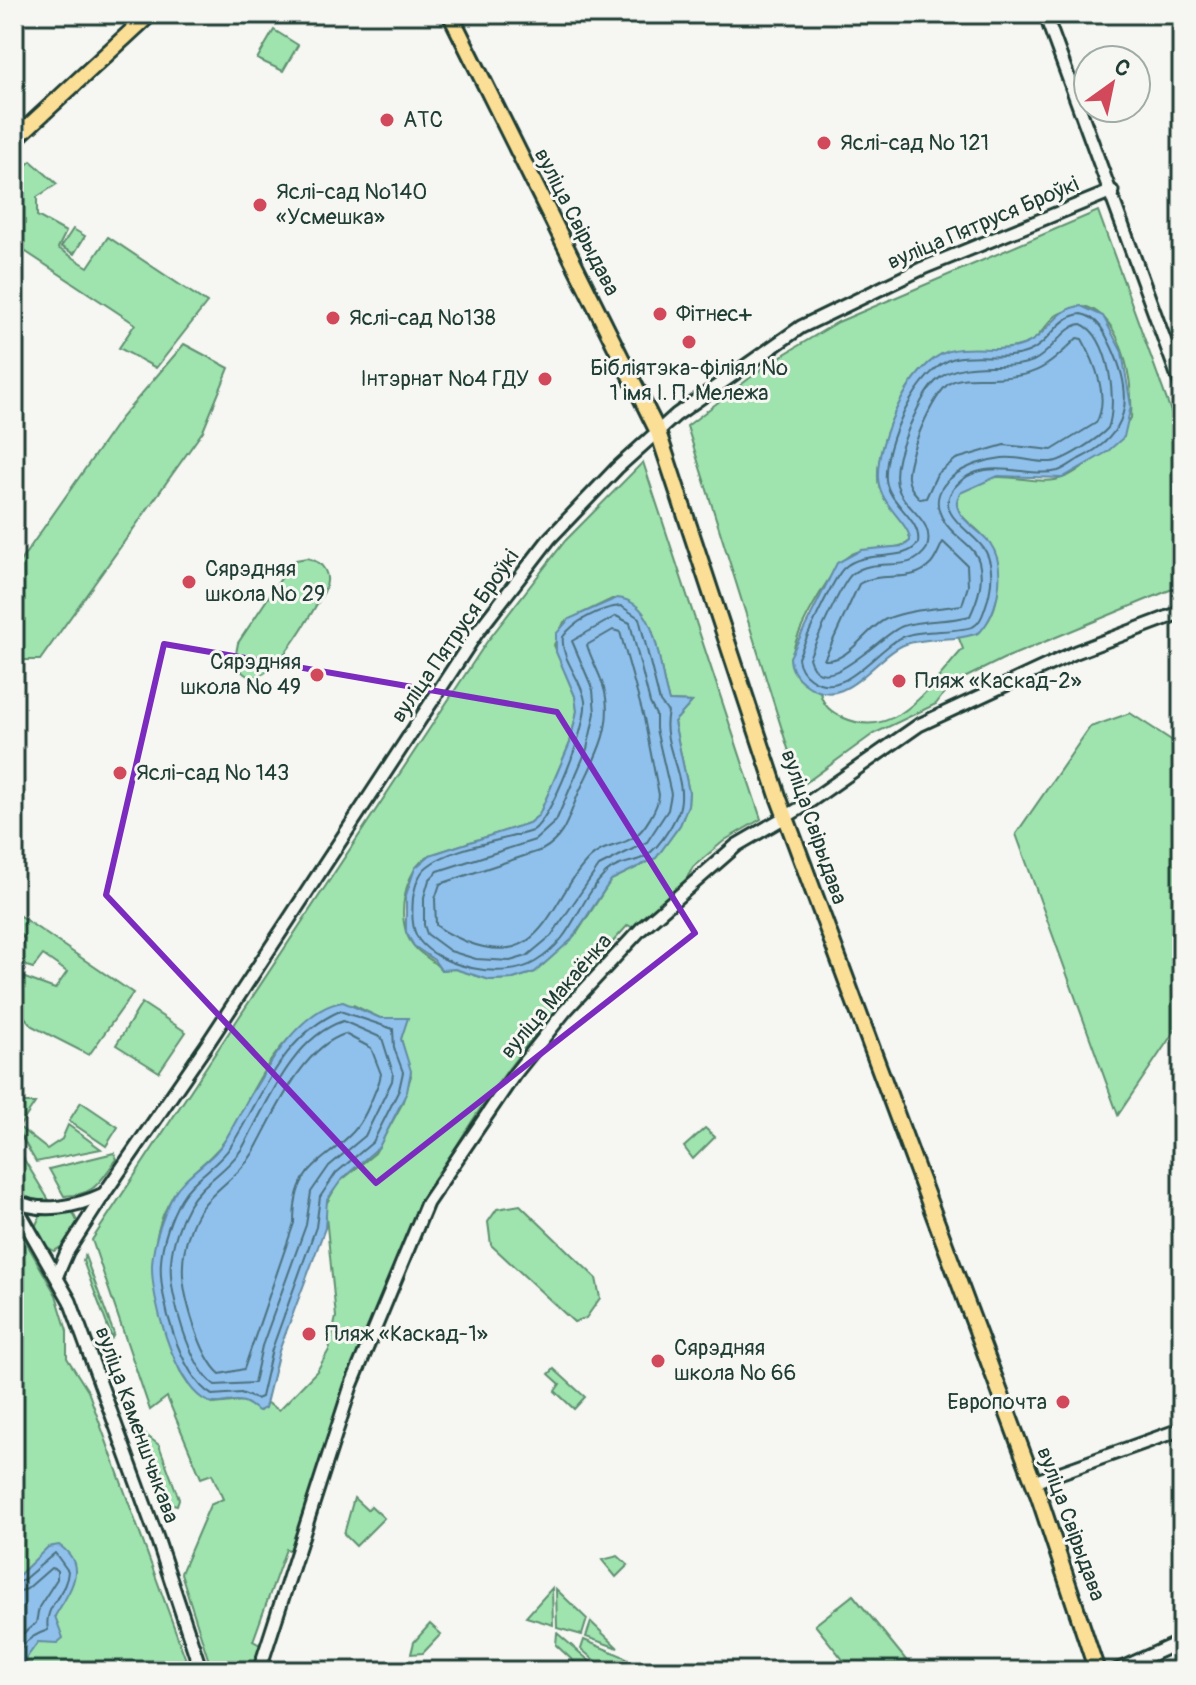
<svg xmlns="http://www.w3.org/2000/svg" width="1196" height="1685" font-family="Pangolin,sans-serif">
<rect width="100%" height="100%" fill="#f6f6f2"/>
<filter id="ink" filterUnits="userSpaceOnUse"><feTurbulence type="fractalNoise" baseFrequency=".0125" numOctaves="2"/><feDisplacementMap in="SourceGraphic" scale="16" xChannelSelector="R" yChannelSelector="G"/><feConvolveMatrix kernelMatrix="1 2 1 2 8 2 1 2 1" color-interpolation-filters="sRGB"/></filter>
<g filter="url(#ink)">
<g fill="#9fe3ae" stroke="#5f9071" stroke-width="2" fill-rule="evenodd">
<path d="M 274,30 L 298,45 L 283,71 L 257,59 Z"/>
<path d="M 31,161 L 57,184 L 37,197 L 37,216 L 66,232 L 58,248 L 88,267 L 108,237 L 207,303 L 156,368 L 119,348 L 135,324 L 14,244 L 14,176 Z"/>
<path d="M 1098,211 L 1182,442 L 1182,585 L 1003,659 L 950,685 L 936,704 L 873,734 L 800,787 L 687,426 L 768,364 L 838,322 ZM 1087,307 C 1124,320 1133,384 1131,418 C 1110,438 1085,475 1055,480 C 1021,485 993,463 960,493 C 957,499 955,504 958,510 C 964,522 977,527 984,537 C 1004,565 1004,612 976,634 L 958,636 L 963,649 C 932,682 898,742 844,718 C 831,712 823,706 820,692 L 797,677 C 796,668 792,655 794,647 C 800,627 834,562 852,554 C 868,546 901,551 910,541 C 912,520 878,506 878,477 C 878,438 911,360 952,351 C 976,346 1003,353 1026,344 C 1040,339 1045,324 1057,315 C 1065,310 1078,309 1087,307 Z"/>
<path d="M 73,229 L 85,236 L 74,254 L 61,247 Z"/>
<path d="M 184,344 L 229,368 L 203,431 L 40,660 L 14,660 L 14,570 L 120,419 Z"/>
<path d="M 643,462 L 761,819 L 725,840 L 693,867 L 683,885 L 633,928 L 628,925 L 610,945 L 615,949 C 510,1047 428,1176 375,1310 C 344,1388 320,1471 293,1551 L 286,1549 L 253,1641 L 262,1646 L 254,1671 L 212,1671 L 181,1573 L 210,1505 L 223,1499 L 212,1474 L 201,1478 L 167,1397 L 150,1410 L 92,1240 L 486,643 L 565,541 ZM 612,599 C 660,597 657,668 669,701 L 692,702 L 674,722 L 689,792 L 688,806 L 680,825 L 656,858 L 611,880 L 577,933 L 535,972 L 513,979 L 490,980 L 455,969 L 441,970 C 433,959 421,956 413,945 C 394,921 404,869 430,855 L 529,823 L 539,815 L 570,743 L 577,711 L 575,696 L 554,645 L 564,622 ZM 353,1005 L 380,1018 L 407,1018 L 401,1039 L 411,1076 L 402,1104 L 375,1153 L 338,1183 L 325,1206 L 336,1317 L 329,1350 L 317,1371 L 279,1410 L 267,1403 L 260,1411 L 243,1401 L 214,1404 L 188,1384 L 182,1375 C 157,1318 136,1244 178,1189 C 193,1169 215,1157 228,1136 C 252,1094 270,1046 313,1018 C 324,1011 341,1009 353,1005 Z"/>
<path d="M 307,558 C 324,562 332,575 324,592 C 312,611 257,719 235,659 L 238,643 L 288,568 L 296,560 Z"/>
<path d="M 1130,713 L 1182,747 L 1182,1020 L 1118,1115 L 1016,834 L 1090,727 Z"/>
<path d="M 14,912 L 133,993 L 89,1055 L 32,1026 L 14,1004 L 14,974 L 55,989 L 67,972 L 43,955 L 33,968 L 14,962 L 25,939 L 14,931 Z"/>
<path d="M 142,1003 L 186,1032 L 159,1072 L 116,1045 Z"/>
<path d="M 81,1102 L 118,1127 L 106,1146 L 69,1121 Z"/>
<path d="M 14,1103 L 35,1103 L 19,1127 L 47,1149 L 62,1139 L 68,1125 L 101,1149 L 36,1162 L 14,1124 Z"/>
<path d="M 705,1128 L 715,1137 L 693,1159 L 684,1147 Z"/>
<path d="M 14,1143 L 50,1202 C 5,1207 14,1175 14,1143 Z"/>
<path d="M 114,1153 L 117,1159 C 98,1183 97,1194 64,1196 L 49,1169 Z"/>
<path d="M 520,1205 L 596,1278 L 600,1298 L 586,1318 L 574,1322 L 491,1245 L 488,1222 L 497,1209 Z"/>
<path d="M 54,1211 L 72,1211 L 78,1223 L 64,1245 L 54,1251 L 46,1246 L 35,1227 L 40,1216 Z"/>
<path d="M 14,1221 L 56,1295 L 67,1331 L 67,1358 L 88,1391 L 190,1671 L 14,1671 Z"/>
<path d="M 85,1256 L 114,1334 L 112,1338 L 83,1261 Z"/>
<path d="M 554,1369 L 585,1397 L 574,1409 L 555,1391 L 560,1384 L 549,1374 Z"/>
<path d="M 146,1435 L 159,1445 L 179,1499 L 177,1505 L 169,1503 C 166,1481 161,1459 144,1442 Z"/>
<path d="M 354,1498 L 367,1510 L 371,1506 L 384,1518 L 356,1546 L 344,1534 Z"/>
<path d="M 618,1556 L 628,1565 L 616,1577 L 602,1560 Z"/>
<path d="M 552,1588 L 553,1625 L 526,1617 Z"/>
<path d="M 556,1589 L 587,1619 L 582,1635 L 557,1628 Z"/>
<path d="M 853,1595 L 915,1671 L 852,1671 L 815,1625 Z"/>
<path d="M 591,1622 L 618,1648 L 586,1637 Z"/>
<path d="M 430,1624 L 441,1634 L 423,1653 L 411,1654 L 414,1642 Z"/>
<path d="M 557,1633 L 601,1671 L 584,1671 L 556,1645 Z"/>
<path d="M 584,1640 L 627,1658 L 614,1671 L 607,1671 L 581,1649 Z"/>
</g>
<g fill="#90c0ec" stroke="#638ca2" stroke-width="2">
<path d="M 1081,306 L 1103,316 L 1122,352 L 1131,406 L 1124,437 L 1107,452 L 1062,478 L 998,476 L 960,493 C 957,499 955,504 959,511 C 965,524 981,531 990,543 C 1007,567 999,611 980,632 C 958,642 929,636 906,644 C 873,656 845,716 804,683 C 795,676 790,667 790,657 L 837,563 L 861,550 L 904,546 L 910,541 C 911,524 880,507 878,478 C 876,441 911,362 949,351 C 975,344 1004,355 1028,343 C 1050,333 1055,308 1081,306 Z"/>
<path d="M 617,598 C 661,602 657,669 669,701 L 692,702 L 674,722 L 689,792 L 688,805 L 680,825 L 656,858 L 611,880 L 571,940 L 535,972 L 513,979 L 490,980 L 455,969 L 441,970 L 434,960 L 414,946 L 406,932 L 406,895 L 415,868 L 430,855 L 529,823 L 539,815 L 570,743 L 577,711 L 575,696 L 556,652 L 556,634 L 569,619 Z"/>
<path d="M 343,1002 L 380,1018 L 408,1018 L 401,1039 L 411,1071 L 407,1092 L 379,1147 L 342,1179 L 327,1200 L 325,1228 L 279,1351 L 265,1408 L 259,1411 C 254,1409 250,1404 244,1402 C 230,1397 218,1409 203,1399 C 174,1380 151,1299 152,1265 C 153,1243 163,1215 173,1195 C 186,1172 214,1161 227,1137 C 250,1098 291,1009 343,1002 Z"/>
<path d="M 59,1545 C 90,1566 69,1592 55,1616 L 63,1638 L 57,1643 L 38,1642 L 25,1660 L 31,1671 L 14,1671 L 14,1580 L 48,1547 Z"/>
</g>
<g fill="none" stroke-linecap="round" stroke-linejoin="round">
<g stroke="#4c717e" stroke-width="2">
<path d="M 1081,314 C 1098,317 1105,333 1112,348 C 1135,398 1129,435 1079,459 C 1072,463 1065,469 1058,471 C 1027,479 982,453 954,488 C 932,515 976,532 986,552 C 993,566 992,584 988,599 C 985,607 982,622 974,626 C 964,632 924,630 908,635 C 878,643 845,704 810,678 C 803,673 799,666 798,658 C 805,641 833,578 844,568 C 865,548 905,564 918,543 C 922,519 889,505 886,480 C 883,445 918,367 955,358 C 979,353 1005,361 1028,352 C 1050,344 1057,316 1081,314 Z"/>
<path d="M 1081,324 C 1109,334 1118,403 1108,428 C 1099,438 1065,461 1051,462 C 1035,463 1019,456 1002,458 C 972,461 920,483 944,521 C 953,537 974,544 979,562 C 984,581 978,599 970,616 C 949,622 925,619 903,626 C 882,632 822,705 809,658 C 816,642 842,582 852,574 C 876,555 910,576 927,548 C 936,519 903,510 897,485 C 893,465 903,443 910,425 C 930,380 940,366 991,366 C 1005,366 1020,366 1033,361 C 1052,353 1062,327 1081,324 Z"/>
<path d="M 1077,338 L 1082,339 C 1095,362 1110,399 1096,423 L 1052,450 L 1004,445 L 956,459 L 937,474 L 926,498 L 920,499 C 914,492 909,487 908,478 C 906,458 933,393 950,383 C 960,377 974,378 986,378 C 1033,378 1044,371 1077,338 Z"/>
<path d="M 943,542 L 967,565 L 968,586 L 962,605 C 936,609 911,609 886,619 C 864,630 850,662 824,660 L 859,584 C 881,570 911,585 931,564 C 937,557 939,549 943,542 Z"/>
<path d="M 621,606 L 639,618 L 660,702 L 668,712 C 659,745 691,780 678,813 C 671,828 656,853 640,859 C 628,863 616,864 606,873 C 578,900 574,939 535,962 C 504,981 439,967 419,940 C 411,929 412,911 413,898 C 415,887 418,873 428,866 C 452,847 502,841 532,831 C 551,820 588,725 585,701 C 582,679 560,659 563,637 C 573,621 603,607 621,606 Z"/>
<path d="M 616,616 L 630,623 L 650,703 L 656,715 L 656,729 L 671,794 L 668,810 L 647,842 L 599,866 L 551,936 L 527,956 L 510,961 L 476,959 L 450,951 L 427,934 L 424,925 L 424,897 L 429,880 L 438,871 L 535,840 L 556,821 L 587,749 L 595,713 L 593,690 L 572,641 Z"/>
<path d="M 613,630 L 620,632 L 644,718 L 659,795 C 658,807 645,830 634,837 C 620,847 603,845 590,858 C 549,898 545,972 467,942 C 456,937 445,933 436,925 L 435,899 L 440,884 L 542,850 C 568,836 569,812 581,788 C 594,759 611,732 606,698 C 604,679 592,663 587,645 Z"/>
<path d="M 340,1011 L 393,1029 L 394,1048 L 403,1072 L 399,1090 L 373,1142 L 336,1173 L 320,1197 L 316,1227 L 272,1349 L 261,1397 L 256,1399 L 241,1393 L 212,1395 C 181,1378 158,1296 161,1262 C 162,1242 171,1216 181,1199 C 193,1178 218,1166 231,1146 C 263,1096 281,1037 340,1011 Z"/>
<path d="M 343,1021 L 382,1038 L 393,1073 L 392,1081 L 365,1136 L 329,1166 L 311,1192 L 306,1225 L 262,1346 L 254,1383 L 215,1385 C 190,1368 168,1293 171,1262 C 172,1244 180,1221 189,1205 C 202,1182 229,1170 243,1147 C 267,1104 292,1038 343,1021 Z"/>
<path d="M 345,1034 L 371,1048 L 381,1074 L 379,1082 C 372,1099 365,1119 353,1132 C 321,1166 294,1165 294,1223 L 244,1369 L 220,1374 C 200,1357 181,1291 183,1265 C 183,1248 192,1220 202,1207 C 217,1187 240,1175 253,1153 C 274,1116 301,1048 345,1034 Z"/>
<path d="M 14,1583 L 22,1581 L 55,1553 L 68,1571 C 67,1595 43,1605 48,1630 C 30,1636 12,1648 19,1671"/>
<path d="M 14,1593 L 27,1589 L 51,1568 L 57,1570 L 57,1579 L 39,1607 L 36,1623 L 14,1641"/>
</g>
<g stroke="#1f3d34" stroke-width="17">
<g id="minor">
<path d="M 1045,14 L 1182,388"/>
<path d="M 14,1200 C 41,1215 78,1206 104,1194"/>
<path d="M 14,1203 L 70,1301 L 157,1538 L 201,1671"/>
<path d="M 57,1275 L 67,1252 L 104,1194 L 208,1043 L 476,634 L 550,538 L 617,468 L 676,415 L 801,327 L 923,268 L 1112,191"/>
<path d="M 1034,1482 L 1182,1429"/>
<path d="M 259,1671 L 351,1386 L 427,1203 L 514,1075 L 565,1011 L 641,929 L 737,845 L 799,809 L 919,725 L 1076,652 L 1182,612"/>
<path d="M 1115,1671 L 1182,1641"/>
</g>
</g>
<g stroke="#1f3d34" stroke-width="20">
<g id="major">
<path d="M 450,14 L 658,432 L 779,799 L 1039,1497 L 1097,1671"/>
<path d="M 14,140 L 150,14"/>
</g>
</g>
<use href="#minor" stroke="#f6f6f2" stroke-width="11"/>
<use href="#major" stroke="#fbdf96" stroke-width="14"/>
</g>
</g>
<path fill="none" stroke="#7b2cbf" stroke-width="6" stroke-linejoin="round" d="M 164,644 L 557,712 L 695,933 L 376,1183 L 106,895 Z"/>
<g fill="#d1495b" stroke="#f6f6f2" stroke-width="3">
<circle cx="387" cy="120" r="8"/>
<circle cx="824" cy="143" r="8"/>
<circle cx="260" cy="205" r="8"/>
<circle cx="660" cy="314" r="8"/>
<circle cx="333" cy="318" r="8"/>
<circle cx="689" cy="342" r="8"/>
<circle cx="545" cy="379" r="8"/>
<circle cx="189" cy="582" r="8"/>
<circle cx="317" cy="675" r="8"/>
<circle cx="899" cy="681" r="8"/>
<circle cx="120" cy="773" r="8"/>
<circle cx="309" cy="1334" r="8"/>
<circle cx="658" cy="1361" r="8"/>
<circle cx="1063" cy="1402" r="8"/>
</g>
<g text-anchor="middle" dominant-baseline="central" stroke-width="6" stroke-linejoin="round" paint-order="stroke">
<g font-size="22" fill="#1f3d34" stroke="#f6f6f2" text-anchor="start">
<text x="403" y="120">АТС</text>
<text x="840" y="143">Яслі-сад № 121</text>
<text x="276" y="192">Яслі-сад №140<tspan x="276" dy="25">«Усмешка»</tspan></text>
<text x="676" y="314">Фітнес+</text>
<text x="349" y="318">Яслі-сад №138</text>
<text x="689" y="368" text-anchor="middle">Бібліятэка-філіял №<tspan x="689" dy="25">1 імя І. П. Мележа</tspan></text>
<text x="529" y="379" text-anchor="end">Інтэрнат №4 ГДУ</text>
<text x="205" y="569">Сярэдняя<tspan x="205" dy="25">школа № 29</tspan></text>
<text x="301" y="662" text-anchor="end">Сярэдняя<tspan x="301" dy="25">школа № 49</tspan></text>
<text x="915" y="681">Пляж «Каскад-2»</text>
<text x="136" y="773">Яслі-сад № 143</text>
<text x="325" y="1334">Пляж «Каскад-1»</text>
<text x="674" y="1348">Сярэдняя<tspan x="674" dy="25">школа № 66</tspan></text>
<text x="1047" y="1402" text-anchor="end">Европочта</text>
</g>
<g font-size="22" fill="#1f3d34" stroke="#f6f6f2">
<text transform="translate(577 222) rotate(63)">вуліца Свірыдава</text>
<text transform="translate(983 223) rotate(-23)">вуліца Пятруся Броўкі</text>
<text transform="translate(455 636) rotate(-55)">вуліца Пятруся Броўкі</text>
<text transform="translate(814 827) rotate(71)">вуліца Свірыдава</text>
<text transform="translate(556 996) rotate(-49)">вуліца Макаёнка</text>
<text transform="translate(137 1425) rotate(70)">вуліца Каменшчыкава</text>
<text transform="translate(1071 1524) rotate(70)">вуліца Свірыдава</text>
</g>
</g>
<rect width="1196" height="1685" fill="none" stroke="#f6f6f2" stroke-width="48"/>
<rect x="24" y="24" width="1148" height="1637" fill="none" stroke="#1f3d34" stroke-width="3" filter="url(#ink)"/>
<g transform="translate(1112 84) rotate(33)"><circle r="38" fill="#f6f6f2" stroke="#a0aca6" stroke-width="2"/>
<path d="M0-6L14 30L0 20L-14 30Z" fill="#d1495b"/>
<text y="-12" font-size="22" font-weight="bold" text-anchor="middle" fill="#1f3d34">С</text>
</g>
</svg>
